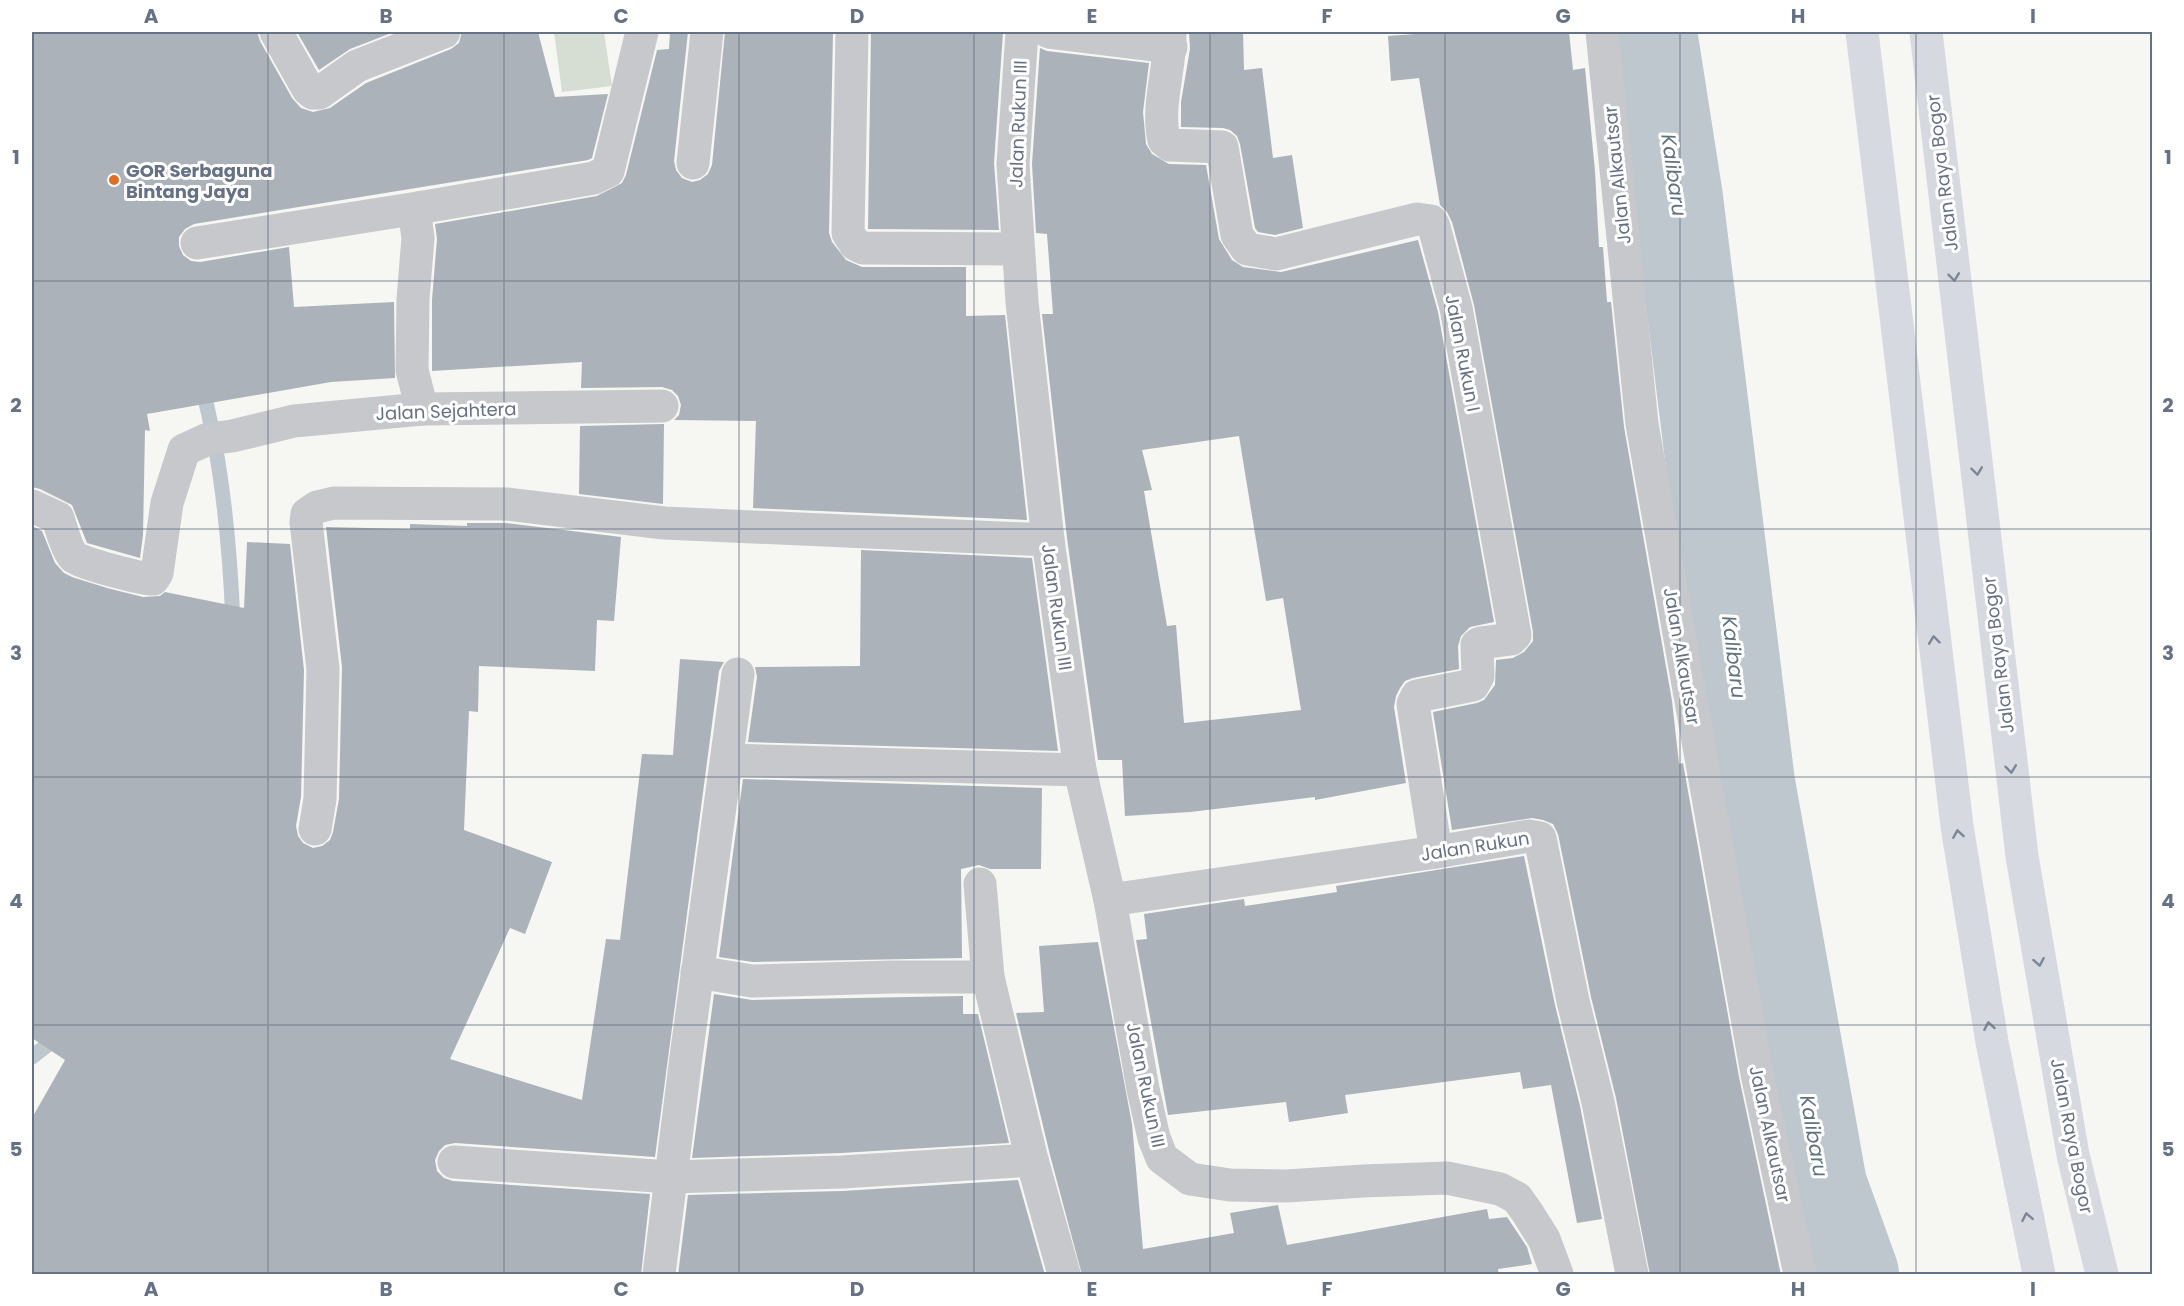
<svg xmlns="http://www.w3.org/2000/svg" width="2184" height="1306" font-family="Poppins,sans-serif">
<rect width="100%" height="100%" fill="#f6f6f2"/>
<path fill="#d6ddd3" d="M 554,32 L 604,32 L 612,86 L 562,92 Z"/>
<g fill="none" stroke-linecap="round" stroke-linejoin="round">
<g stroke="#bfc7ce" stroke-width="15">
<path d="M 201,384 C 222,458 230,547 233,624"/>
<path d="M 32,1057 L 60,1035"/>
</g>
<path stroke="#bfc7ce" stroke-width="90" d="M 1652,32 L 1678,198 L 1750,783 L 1822,1185 L 1854,1274"/>
</g>
<g fill="#acb2b9" fill-rule="evenodd">
<path d="M 32,32 L 257,32 L 260,41 L 292,98 L 301,108 L 313,112 L 330,108 L 366,83 L 451,49 L 459,43 L 462,32 L 538,32 L 555,97 L 608,94 L 592,158 L 588,160 L 194,224 L 185,229 L 179,237 L 179,246 L 183,255 L 191,261 L 200,262 L 289,247 L 294,307 L 394,302 L 395,378 L 331,382 L 147,414 L 150,431 L 145,430 L 143,535 L 140,558 L 87,543 L 72,505 L 40,489 L 32,487 Z"/>
<path d="M 297,32 L 394,32 L 350,49 L 319,70 Z"/>
<path d="M 670,32 L 688,32 L 674,161 L 676,170 L 682,178 L 692,182 L 700,180 L 708,174 L 712,165 L 725,32 L 833,32 L 829,233 L 832,242 L 846,260 L 862,267 L 966,267 L 966,316 L 1005,315 L 1027,520 L 753,508 L 756,421 L 674,420 L 679,415 L 681,405 L 678,396 L 672,390 L 662,387 L 581,388 L 582,362 L 432,371 L 432,300 L 437,239 L 435,224 L 597,196 L 622,183 L 626,175 L 657,50 L 669,49 Z"/>
<path d="M 871,32 L 1003,32 L 994,163 L 999,230 L 868,229 Z"/>
<path d="M 1189,32 L 1243,32 L 1244,70 L 1262,68 L 1273,158 L 1292,155 L 1303,228 L 1275,235 L 1258,232 L 1255,228 L 1240,144 L 1237,136 L 1230,130 L 1223,128 L 1181,127 L 1181,102 L 1190,49 Z"/>
<path d="M 1443,32 L 1569,32 L 1573,70 L 1585,68 L 1595,171 L 1599,247 L 1603,247 L 1607,302 L 1611,302 L 1624,427 L 1672,701 L 1679,764 L 1683,763 L 1739,1077 L 1781,1275 L 1650,1275 L 1616,1098 L 1591,997 L 1558,834 L 1553,824 L 1543,820 L 1532,818 L 1452,830 L 1433,712 L 1477,703 L 1484,700 L 1495,685 L 1496,660 L 1513,658 L 1524,652 L 1533,641 L 1533,632 L 1474,305 L 1452,222 L 1447,212 L 1440,205 L 1419,78 L 1391,81 L 1388,36 Z"/>
<path d="M 1040,48 L 1047,51 L 1149,63 L 1143,112 L 1146,144 L 1152,154 L 1169,164 L 1206,165 L 1219,239 L 1232,260 L 1243,267 L 1281,272 L 1418,240 L 1438,312 L 1494,622 L 1470,627 L 1461,636 L 1458,646 L 1459,669 L 1413,678 L 1405,681 L 1400,688 L 1396,696 L 1394,707 L 1406,783 L 1315,800 L 1315,797 L 1190,812 L 1125,816 L 1122,760 L 1098,760 L 1067,538 L 1042,314 L 1053,314 L 1047,234 L 1036,233 L 1032,164 ZM 1239,436 L 1266,601 L 1283,598 L 1301,710 L 1184,723 L 1176,625 L 1167,626 L 1144,491 L 1152,490 L 1142,450 Z"/>
<path d="M 664,424 L 663,504 L 579,494 L 580,426 Z"/>
<path d="M 467,523 L 505,523 L 621,537 L 614,621 L 597,620 L 595,671 L 479,666 L 478,712 L 469,711 L 464,830 L 552,862 L 525,934 L 510,928 L 450,1059 L 582,1100 L 606,939 L 620,940 L 642,754 L 673,755 L 680,659 L 724,662 L 719,671 L 655,1157 L 455,1143 L 445,1145 L 439,1151 L 435,1160 L 437,1171 L 444,1178 L 453,1181 L 650,1194 L 641,1275 L 32,1275 L 32,1118 L 65,1060 L 32,1038 L 32,526 L 42,531 L 55,563 L 64,573 L 72,577 L 107,588 L 143,597 L 160,596 L 165,592 L 244,608 L 247,542 L 290,544 L 304,670 L 301,797 L 296,826 L 298,836 L 303,843 L 313,848 L 322,846 L 330,840 L 333,832 L 339,799 L 342,667 L 326,527 L 410,529 L 410,524 L 467,526 Z"/>
<path d="M 861,550 L 1032,558 L 1058,751 L 748,742 L 757,677 L 755,667 L 860,666 Z"/>
<path d="M 743,779 L 1042,788 L 1041,869 L 990,869 L 979,865 L 961,869 L 962,958 L 753,962 L 719,957 Z"/>
<path d="M 1524,856 L 1555,1005 L 1580,1106 L 1602,1219 L 1577,1223 L 1551,1085 L 1523,1089 L 1520,1072 L 1345,1095 L 1348,1113 L 1289,1122 L 1286,1102 L 1168,1115 L 1136,940 L 1147,939 L 1144,914 L 1244,899 L 1245,906 L 1337,892 L 1336,886 Z"/>
<path d="M 1098,942 L 1132,1124 L 1143,1249 L 1234,1233 L 1230,1213 L 1278,1205 L 1287,1245 L 1487,1209 L 1489,1219 L 1507,1217 L 1527,1247 L 1532,1264 L 1498,1269 L 1499,1275 L 1082,1275 L 1050,1155 L 1016,1013 L 1044,1012 L 1039,946 Z"/>
<path d="M 714,994 L 752,1000 L 963,996 L 963,1014 L 978,1014 L 1009,1143 L 841,1153 L 692,1158 Z"/>
<path d="M 1018,1180 L 1045,1275 L 678,1275 L 688,1195 L 843,1191 Z"/>
</g>
<g fill="none" stroke-linecap="round" stroke-linejoin="round">
<g stroke="#c6c8cc" stroke-width="33">
<path d="M 276,32 L 308,89 L 313,93 L 319,93 L 357,66 L 444,32"/>
<path d="M 852,32 L 848,233 L 855,244 L 863,248 L 1018,249"/>
<path d="M 1022,32 L 1013,164 L 1022,302 L 1048,540 L 1080,770 L 1110,900 L 1143,1089 L 1154,1138 L 1162,1158 L 1190,1179 L 1230,1185 L 1287,1186 L 1363,1181 L 1447,1178 L 1500,1189 L 1517,1198 L 1527,1212 L 1544,1239 L 1557,1274"/>
<path d="M 1049,32 L 1171,47"/>
<path d="M 1170,32 C 1171,67 1156,105 1164,140 L 1170,145 L 1222,147 L 1237,235 L 1247,249 L 1276,254 L 1417,219 L 1431,221 L 1434,227 L 1456,308 L 1515,635 L 1511,639 L 1480,643 L 1477,645 L 1478,676 L 1473,685 L 1417,696 L 1413,704 L 1436,852"/>
<path d="M 1602,32 L 1642,424 L 1757,1074 L 1800,1274"/>
<path d="M 693,163 L 707,32"/>
<path d="M 197,243 L 418,208"/>
<path d="M 422,409 L 412,370 L 413,299 L 418,238 L 415,216 L 418,208 L 594,178 L 608,171 L 642,32"/>
<path d="M 32,506 L 58,518 C 61,528 67,550 74,557 C 80,563 142,579 153,579 L 157,573 L 167,503 L 184,450 L 208,439 L 232,436 L 294,421 L 422,409 L 662,406"/>
<path d="M 728,760 L 1080,770"/>
<path d="M 315,829 L 320,799 L 323,669 L 306,522 L 307,514 L 317,507 L 334,503 L 506,504 L 664,523 L 1048,540"/>
<path d="M 980,884 L 988,977 L 1032,1160 L 1064,1274"/>
<path d="M 1110,900 L 1436,852 L 1529,836 L 1540,838 L 1573,1001 L 1598,1102 L 1632,1274"/>
<path d="M 697,972 L 752,981 L 893,977 L 988,977"/>
<path d="M 454,1162 L 670,1177 L 842,1172 L 1032,1160"/>
<path d="M 659,1274 L 686,1057 L 738,674"/>
</g>
<g stroke="#d6d9df" stroke-width="33">
<path d="M 1862,32 L 1957,826 L 1992,1042 L 2039,1274"/>
<path d="M 1926,32 L 2022,856 L 2073,1155 L 2102,1274"/>
</g>
</g>
<defs><path id="oneway-chevron" d="M-2-3.5L2.5 0L-2 3.5" fill="none" stroke-width="1.6" stroke-linecap="round" stroke-linejoin="round" transform="scale(1.5)"/></defs>
<g stroke="#7c8696">
<use href="#oneway-chevron" transform="translate(1954 277) rotate(83)"/>
<use href="#oneway-chevron" transform="translate(1977 471) rotate(83)"/>
<use href="#oneway-chevron" transform="translate(1934 640) rotate(-97)"/>
<use href="#oneway-chevron" transform="translate(2011 769) rotate(83)"/>
<use href="#oneway-chevron" transform="translate(1958 834) rotate(-99)"/>
<use href="#oneway-chevron" transform="translate(2039 962) rotate(80)"/>
<use href="#oneway-chevron" transform="translate(1989 1026) rotate(-100)"/>
<use href="#oneway-chevron" transform="translate(2027 1217) rotate(-101)"/>
</g>
<path fill="none" stroke="#657184" stroke-width="1.5" stroke-opacity="0.55" d="M 268,32 L 268,1274M 504,32 L 504,1274M 739,32 L 739,1274M 974,32 L 974,1274M 1210,32 L 1210,1274M 1445,32 L 1445,1274M 1680,32 L 1680,1274M 1916,32 L 1916,1274M 32,281 L 2152,281M 32,529 L 2152,529M 32,777 L 2152,777M 32,1025 L 2152,1025"/>
<circle fill="#e56c24" stroke="#fff" stroke-width="2" cx="114" cy="180" r="6"/>
<g text-anchor="middle" dominant-baseline="central" stroke-width="6" stroke-linejoin="round" paint-order="stroke">
<g font-size="18" fill="#657184" stroke="#fff">
<text transform="translate(1018 124) rotate(-88)">Jalan Rukun III</text>
<text transform="translate(1942 173) rotate(-97)">Jalan Raya Bogor</text>
<text transform="translate(1617 175) rotate(-96)">Jalan Alkautsar</text>
<text transform="translate(1463 353) rotate(79)">Jalan Rukun I</text>
<text transform="translate(446 411) rotate(-2)">Jalan Sejahtera</text>
<text transform="translate(1057 607) rotate(82)">Jalan Rukun III</text>
<text transform="translate(1998 655) rotate(-97)">Jalan Raya Bogor</text>
<text transform="translate(1682 656) rotate(80)">Jalan Alkautsar</text>
<text transform="translate(1475 846) rotate(-9)">Jalan Rukun</text>
<text transform="translate(1146 1085) rotate(78)">Jalan Rukun III</text>
<text transform="translate(1770 1134) rotate(78)">Jalan Alkautsar</text>
<text transform="translate(2072 1136) rotate(79)">Jalan Raya Bogor</text>
</g>
<g font-size="18" font-weight="bold" fill="#657184" stroke="#fff" text-anchor="start">
<text x="126" y="170">GOR Serbaguna<tspan x="126" dy="21">Bintang Jaya</tspan></text>
</g>
<g font-size="20" font-style="italic" fill="#607380" stroke="#fff">
<text transform="translate(1674 175) rotate(82)">Kalibaru</text>
<text transform="translate(1734 657) rotate(83)">Kalibaru</text>
<text transform="translate(1814 1136) rotate(80)">Kalibaru</text>
</g>
</g>
<rect width="2184" height="1306" fill="none" stroke="#ffffff" stroke-width="66"/>
<rect x="33" y="33" width="2118" height="1240" fill="none" stroke="#657184" stroke-width="2"/>
<g font-size="20" text-anchor="middle" font-weight="bold" fill="#657184">
<text x="151" y="23">A</text>
<text x="386" y="23">B</text>
<text x="621" y="23">C</text>
<text x="857" y="23">D</text>
<text x="1092" y="23">E</text>
<text x="1327" y="23">F</text>
<text x="1563" y="23">G</text>
<text x="1798" y="23">H</text>
<text x="2033" y="23">I</text>
<text x="16" y="164">1</text>
<text x="2168" y="164">1</text>
<text x="16" y="412">2</text>
<text x="2168" y="412">2</text>
<text x="16" y="660">3</text>
<text x="2168" y="660">3</text>
<text x="16" y="908">4</text>
<text x="2168" y="908">4</text>
<text x="16" y="1156">5</text>
<text x="2168" y="1156">5</text>
<text x="151" y="1296">A</text>
<text x="386" y="1296">B</text>
<text x="621" y="1296">C</text>
<text x="857" y="1296">D</text>
<text x="1092" y="1296">E</text>
<text x="1327" y="1296">F</text>
<text x="1563" y="1296">G</text>
<text x="1798" y="1296">H</text>
<text x="2033" y="1296">I</text>
</g>
</svg>
